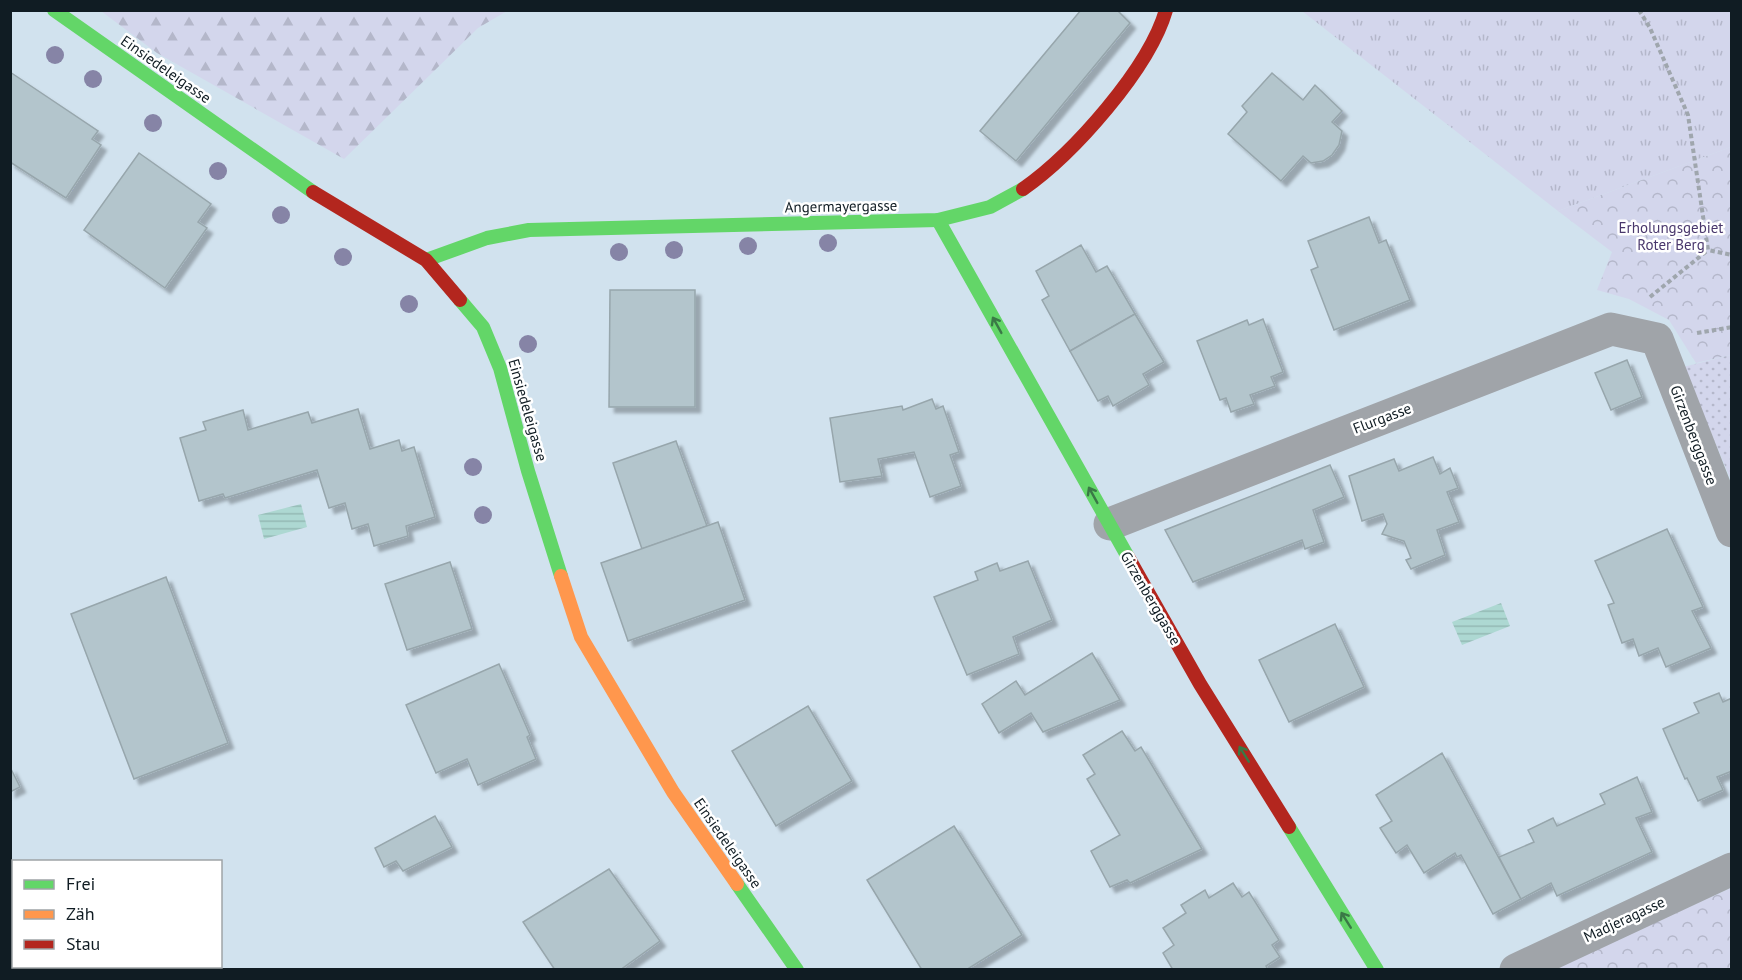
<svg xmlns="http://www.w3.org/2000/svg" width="1742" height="980" font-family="'PT Sans',sans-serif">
<defs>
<pattern id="grass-tufts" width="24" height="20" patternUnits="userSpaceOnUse" patternTransform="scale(1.5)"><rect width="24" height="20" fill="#d3d6ec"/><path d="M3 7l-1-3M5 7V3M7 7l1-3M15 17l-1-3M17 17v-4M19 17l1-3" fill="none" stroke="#b4b7ca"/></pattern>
<pattern id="forest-firs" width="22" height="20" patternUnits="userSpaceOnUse" patternTransform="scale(1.5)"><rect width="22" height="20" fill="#d3d6ec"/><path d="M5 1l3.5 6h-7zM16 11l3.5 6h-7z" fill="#b4b7ca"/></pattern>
<pattern id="park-crowns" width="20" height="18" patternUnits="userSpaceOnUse" patternTransform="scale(1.5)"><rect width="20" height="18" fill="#d3d6ec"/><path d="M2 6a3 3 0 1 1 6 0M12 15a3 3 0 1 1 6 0" fill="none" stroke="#b4b7ca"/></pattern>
<pattern id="garden-dots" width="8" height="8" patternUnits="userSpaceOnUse" patternTransform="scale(1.5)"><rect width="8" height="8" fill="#d3d6ec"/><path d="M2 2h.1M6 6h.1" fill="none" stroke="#b4b7ca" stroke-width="1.8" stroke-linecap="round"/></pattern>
<pattern id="water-rules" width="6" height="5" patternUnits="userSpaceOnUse" patternTransform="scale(1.5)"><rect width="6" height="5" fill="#add8d2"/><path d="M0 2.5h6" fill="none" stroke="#94b9b4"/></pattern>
<filter id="shadow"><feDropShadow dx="5.5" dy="5.5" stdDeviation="1.5" flood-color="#0004"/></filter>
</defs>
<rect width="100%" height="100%" fill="#d1e2ee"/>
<path fill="url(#grass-tufts)" d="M 1302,11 L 1731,11 L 1731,147 L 1558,211 Z"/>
<path fill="url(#forest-firs)" d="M 101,11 L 507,11 L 478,28 L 344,159 L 157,53 Z"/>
<g fill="url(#park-crowns)">
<path d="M 1731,147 L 1731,355 L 1696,363 L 1669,320 L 1629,299 L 1597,290 L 1612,252 L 1558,211 Z"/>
<path d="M 1731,888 L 1731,969 L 1552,969 Z"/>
</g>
<path fill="url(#garden-dots)" d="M 1731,355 L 1731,480 L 1683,367 Z"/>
<g fill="url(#water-rules)">
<path d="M 301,504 L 307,527 L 264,539 L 258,515 Z"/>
<path d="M 1501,603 L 1510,626 L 1462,645 L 1452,622 Z"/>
</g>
<g fill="#b3c5cc" stroke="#97a6ac" stroke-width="1.5" filter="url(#shadow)">
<path d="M 1081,10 L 1117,10 L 1130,23 L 1016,161 L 980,131 Z"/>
<path d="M 10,72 L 98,131 L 92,139 L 101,145 L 66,198 L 10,162 Z"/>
<path d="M 1272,73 L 1303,100 L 1315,85 L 1342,111 L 1332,122 L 1342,131 L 1339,145 L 1332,155 L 1323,161 L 1311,163 L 1303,156 L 1281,181 L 1228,134 L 1247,112 L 1242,106 Z"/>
<path d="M 139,153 L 211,204 L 198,222 L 207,228 L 165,288 L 84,230 Z"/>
<path d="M 1369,217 L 1379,243 L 1386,240 L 1410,300 L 1334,330 L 1311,270 L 1318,267 L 1308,241 Z"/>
<path d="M 1081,245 L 1096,272 L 1107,266 L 1135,314 L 1070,351 L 1042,300 L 1049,296 L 1036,271 Z"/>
<path d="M 610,290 L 695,290 L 695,407 L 609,407 Z"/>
<path d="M 1135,314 L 1164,362 L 1143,374 L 1149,385 L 1113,406 L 1108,396 L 1098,401 L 1070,351 Z"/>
<path d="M 1263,319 L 1283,372 L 1271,377 L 1275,386 L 1250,395 L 1254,404 L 1231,412 L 1226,398 L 1220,400 L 1197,341 L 1247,320 L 1249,325 Z"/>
<path d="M 1627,360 L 1642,397 L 1611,410 L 1595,373 Z"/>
<path d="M 932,399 L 936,409 L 943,406 L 959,452 L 950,455 L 961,486 L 930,497 L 914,452 L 878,459 L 882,476 L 840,482 L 830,418 L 902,406 L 903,410 Z"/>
<path d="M 358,409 L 370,449 L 399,440 L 402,451 L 414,447 L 435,517 L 406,526 L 408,536 L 374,546 L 368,524 L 352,529 L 345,503 L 329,508 L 317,470 L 225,498 L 223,494 L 199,501 L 180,438 L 206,430 L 203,422 L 243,410 L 248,430 L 308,412 L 312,423 Z"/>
<path d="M 676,441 L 707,526 L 642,549 L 613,463 Z"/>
<path d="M 1433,457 L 1440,474 L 1450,468 L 1458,488 L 1447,492 L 1459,522 L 1437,530 L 1445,555 L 1411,569 L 1406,560 L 1411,558 L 1404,541 L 1382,534 L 1387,524 L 1383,514 L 1362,521 L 1349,476 L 1394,459 L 1399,471 Z"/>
<path d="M 1330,465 L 1344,497 L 1313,510 L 1324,542 L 1305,549 L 1302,540 L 1193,582 L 1165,530 Z"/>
<path d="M 718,522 L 745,600 L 628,641 L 601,563 Z"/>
<path d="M 1667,529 L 1703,607 L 1692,611 L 1711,648 L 1666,667 L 1658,648 L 1639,656 L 1633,639 L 1622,643 L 1608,605 L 1614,603 L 1595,561 Z"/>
<path d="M 1028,561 L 1052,620 L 1013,637 L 1019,654 L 967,675 L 934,597 L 978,580 L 975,572 L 997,563 L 1000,571 Z"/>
<path d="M 450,562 L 472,629 L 407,650 L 385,584 Z"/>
<path d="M 166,577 L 228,743 L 134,779 L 71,614 Z"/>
<path d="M 1335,624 L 1364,687 L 1289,722 L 1259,660 Z"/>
<path d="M 1092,653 L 1120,700 L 1043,732 L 1031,713 L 999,733 L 982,704 L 1016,681 L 1025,695 Z"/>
<path d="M 499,664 L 530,735 L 527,737 L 536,759 L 478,785 L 467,759 L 436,773 L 406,705 Z"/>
<path d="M 1719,693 L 1723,702 L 1732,698 L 1732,771 L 1717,777 L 1723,790 L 1698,801 L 1687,778 L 1685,779 L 1663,729 L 1699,713 L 1694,703 Z"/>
<path d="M 808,706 L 852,781 L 776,826 L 732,751 Z"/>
<path d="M 1122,731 L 1135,751 L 1141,747 L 1202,849 L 1130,883 L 1127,880 L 1110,887 L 1091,851 L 1120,835 L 1087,779 L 1095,774 L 1083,755 Z"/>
<path d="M 1442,753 L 1521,899 L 1493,914 L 1461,855 L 1457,857 L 1455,853 L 1424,873 L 1407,845 L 1396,853 L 1380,828 L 1392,821 L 1376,795 Z"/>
<path d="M 10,767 L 20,787 L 10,792 Z"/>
<path d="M 1637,777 L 1652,812 L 1636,818 L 1652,852 L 1557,896 L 1551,883 L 1521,899 L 1499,857 L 1534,842 L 1528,830 L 1553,818 L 1557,826 L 1605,804 L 1600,794 Z"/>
<path d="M 435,816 L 452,847 L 403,871 L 396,861 L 384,867 L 375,848 Z"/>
<path d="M 954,826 L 1022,935 L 966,970 L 922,970 L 867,880 Z"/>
<path d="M 609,869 L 660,941 L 620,970 L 555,970 L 523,922 Z"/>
<path d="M 1233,883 L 1242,897 L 1249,892 L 1279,940 L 1272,945 L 1280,957 L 1266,966 L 1268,970 L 1173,970 L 1163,953 L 1174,945 L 1163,928 L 1186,913 L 1181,905 L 1205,890 L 1209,898 Z"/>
<path d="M 14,887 L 14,966 L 44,966 L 41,970 L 10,970 L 10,888 Z"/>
</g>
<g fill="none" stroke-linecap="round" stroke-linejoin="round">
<g stroke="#9fa6ad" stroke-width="4" stroke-dasharray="4.5 3" stroke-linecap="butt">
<path d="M 1639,10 L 1650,28 L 1688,115 L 1708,250 L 1732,255"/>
<path d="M 1650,297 L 1708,250"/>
<path d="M 1697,333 L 1732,327"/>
</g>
<g stroke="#a0a4a9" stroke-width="33">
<path d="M 1110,524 L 1611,329 L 1657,339 L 1732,531"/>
<path d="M 1516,970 L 1732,869"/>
</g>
<g stroke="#63d668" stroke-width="14">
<path d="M 54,10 L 313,192"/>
<path d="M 938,220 L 1128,557"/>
<path d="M 426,260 L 487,238 L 529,230 L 938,220 L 990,207 L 1023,189"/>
<path d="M 460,300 L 483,327 L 500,368 L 528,471 L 561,576"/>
<path d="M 1289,827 L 1377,970"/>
<path d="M 737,884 L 797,970"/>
</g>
<path stroke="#ff974d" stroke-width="14" d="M 561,576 L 581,637 L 673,792 L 737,884"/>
<g stroke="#b3261e" stroke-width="14">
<path d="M 1023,189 C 1073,154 1149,69 1166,10"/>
<path d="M 313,192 L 426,260 L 460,300"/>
<path d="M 1128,557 L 1200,684 L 1289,827"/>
</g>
</g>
<g fill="#8684a6">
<circle cx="55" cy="55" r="9"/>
<circle cx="93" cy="79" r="9"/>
<circle cx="153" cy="123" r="9"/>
<circle cx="218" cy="171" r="9"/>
<circle cx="281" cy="215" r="9"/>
<circle cx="828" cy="243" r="9"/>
<circle cx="748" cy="246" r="9"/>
<circle cx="674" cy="250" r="9"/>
<circle cx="619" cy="252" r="9"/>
<circle cx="343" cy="257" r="9"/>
<circle cx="409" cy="304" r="9"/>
<circle cx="528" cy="344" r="9"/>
<circle cx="473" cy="467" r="9"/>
<circle cx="483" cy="515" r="9"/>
</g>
<defs><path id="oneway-shaft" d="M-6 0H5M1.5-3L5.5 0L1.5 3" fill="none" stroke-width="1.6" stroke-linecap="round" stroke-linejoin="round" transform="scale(1.5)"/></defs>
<g stroke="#3a7946">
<use href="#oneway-shaft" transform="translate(997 325) rotate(-119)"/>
<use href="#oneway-shaft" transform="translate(1093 495) rotate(-119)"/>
<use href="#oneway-shaft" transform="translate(1244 754) rotate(-122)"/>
<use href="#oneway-shaft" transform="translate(1346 920) rotate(-122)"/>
</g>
<g text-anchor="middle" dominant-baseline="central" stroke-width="5" stroke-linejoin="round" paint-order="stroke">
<g font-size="15" fill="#101c23" stroke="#fff">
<text transform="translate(166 69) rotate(35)">Einsiedeleigasse</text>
<text transform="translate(841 206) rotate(-1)">Angermayergasse</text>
<text transform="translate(528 410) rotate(74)">Einsiedeleigasse</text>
<text transform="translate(1382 418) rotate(-21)">Flurgasse</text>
<text transform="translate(1694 435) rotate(69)">Girzenberggasse</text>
<text transform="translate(1151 598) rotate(60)">Girzenberggasse</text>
<text transform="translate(728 843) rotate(55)">Einsiedeleigasse</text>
<text transform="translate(1624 919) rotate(-25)">Madjeragasse</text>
</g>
<g font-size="15" fill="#49376c" stroke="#fff">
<text x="1671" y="227">Erholungsgebiet<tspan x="1671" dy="17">Roter Berg</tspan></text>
</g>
</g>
<rect width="1742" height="980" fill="none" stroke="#101c23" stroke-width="24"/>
<rect x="12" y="860" width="210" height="108" fill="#ffffff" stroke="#9fa4a7" stroke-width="1.5"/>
<rect x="24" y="880" width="30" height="9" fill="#63d668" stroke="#9fa4a7" stroke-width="1.5"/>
<text x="66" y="890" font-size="18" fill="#101c23">Frei</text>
<rect x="24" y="910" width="30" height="9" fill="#ff974d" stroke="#9fa4a7" stroke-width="1.5"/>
<text x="66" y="920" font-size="18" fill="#101c23">Zäh</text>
<rect x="24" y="940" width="30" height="9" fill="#b3261e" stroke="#9fa4a7" stroke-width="1.5"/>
<text x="66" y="950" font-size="18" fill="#101c23">Stau</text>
</svg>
